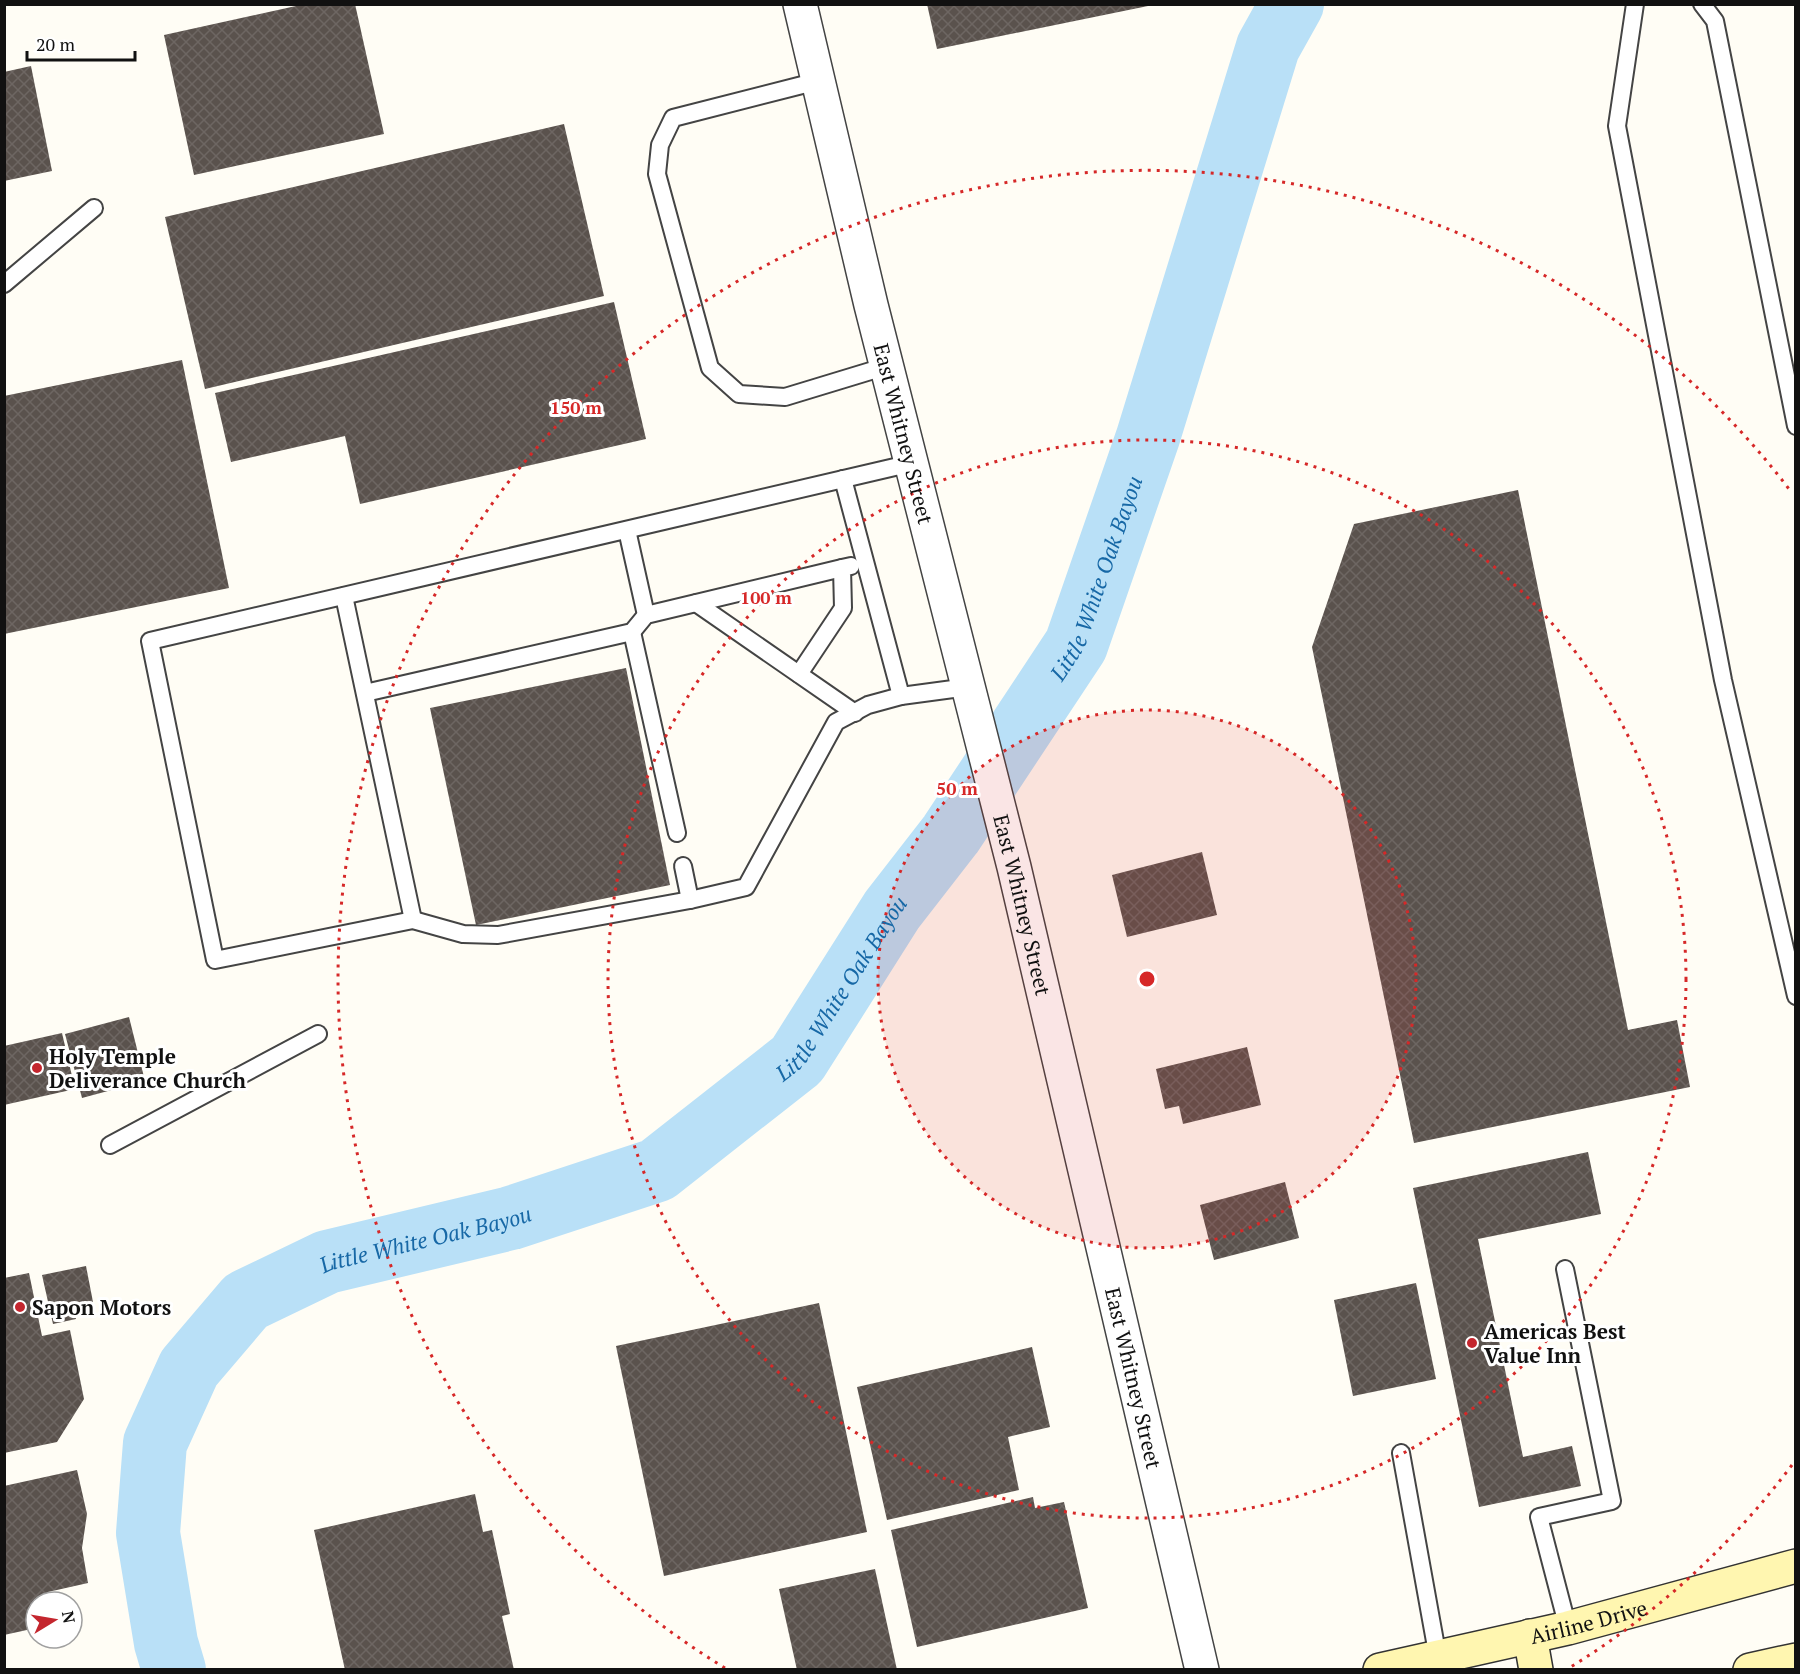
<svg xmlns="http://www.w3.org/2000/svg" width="1800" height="1674" font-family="'PT Serif',serif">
<defs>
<pattern id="building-cross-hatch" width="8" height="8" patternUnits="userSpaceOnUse" patternTransform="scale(1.5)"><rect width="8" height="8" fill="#5a524d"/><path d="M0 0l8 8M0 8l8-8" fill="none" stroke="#6d6662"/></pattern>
</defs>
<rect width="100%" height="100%" fill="#fffdf5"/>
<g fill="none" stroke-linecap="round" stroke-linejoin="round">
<path stroke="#b9e0f7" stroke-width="64" id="s1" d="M 174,1670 L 166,1643 L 148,1533 L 155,1443 L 189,1368 L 246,1301 L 327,1262 L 511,1218 L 657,1170 L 797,1060 L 892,910 L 951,834 L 1076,645 L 1148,437 L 1268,47 L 1292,4"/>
</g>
<g fill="url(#building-cross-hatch)">
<path d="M 305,4 L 355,4 L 384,134 L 194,175 L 164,35 Z"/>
<path d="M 927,4 L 1148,4 L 1148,6 L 937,49 Z"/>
<path d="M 31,66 L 52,171 L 4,181 L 4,72 Z"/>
<path d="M 564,124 L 604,296 L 205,389 L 165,217 Z"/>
<path d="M 614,302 L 646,439 L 360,504 L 345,436 L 231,462 L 215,393 Z"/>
<path d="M 182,360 L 229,588 L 4,634 L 4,396 Z"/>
<path d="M 1518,490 L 1628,1030 L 1677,1020 L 1690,1087 L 1414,1143 L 1312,647 L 1354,524 Z"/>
<path d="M 626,668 L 670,885 L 476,925 L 430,708 Z"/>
<path d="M 1202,852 L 1217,915 L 1127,937 L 1112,875 Z"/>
<path d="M 129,1017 L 145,1081 L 82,1098 L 65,1034 Z"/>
<path d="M 62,1033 L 75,1089 L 4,1105 L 4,1046 Z"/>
<path d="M 1247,1047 L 1261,1105 L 1183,1124 L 1179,1106 L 1165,1109 L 1156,1069 Z"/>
<path d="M 1588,1152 L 1601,1214 L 1478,1239 L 1523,1457 L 1572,1446 L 1581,1486 L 1479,1507 L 1413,1188 Z"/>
<path d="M 1285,1182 L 1299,1238 L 1214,1260 L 1200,1205 Z"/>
<path d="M 86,1266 L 93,1302 L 73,1307 L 76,1319 L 53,1324 L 42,1275 Z"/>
<path d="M 29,1273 L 42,1336 L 70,1330 L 84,1399 L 57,1442 L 4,1453 L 4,1278 Z"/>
<path d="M 1416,1283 L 1436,1379 L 1353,1396 L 1334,1300 Z"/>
<path d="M 819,1303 L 867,1532 L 664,1576 L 616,1346 Z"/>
<path d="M 1032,1347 L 1050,1427 L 1008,1437 L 1019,1490 L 887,1520 L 857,1387 Z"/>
<path d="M 77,1470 L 87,1514 L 82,1548 L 88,1583 L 48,1592 L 50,1602 L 36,1602 L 36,1628 L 4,1635 L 4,1486 Z"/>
<path d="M 475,1494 L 483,1532 L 492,1530 L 510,1614 L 502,1616 L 514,1670 L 345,1670 L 314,1530 Z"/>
<path d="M 1033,1497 L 1035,1508 L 1064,1502 L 1088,1608 L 917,1647 L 891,1530 Z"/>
<path d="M 875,1569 L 897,1670 L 797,1670 L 779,1589 Z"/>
</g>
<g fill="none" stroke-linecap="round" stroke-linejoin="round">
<g stroke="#444" stroke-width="20">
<g id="service">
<path d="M 1635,4 L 1617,126 L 1723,680 L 1796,996"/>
<path d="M 1702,4 L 1715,21 L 1796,426"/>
<path d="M 818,81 L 673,118 L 660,145 L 657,174 L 710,368 L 739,394 L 785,397 L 887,366"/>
<path d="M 4,284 L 94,208"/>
<path d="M 912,463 L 150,641 L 215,960 L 413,920 L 463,934 L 498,935 L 690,900 L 746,887 L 836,722 L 868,705 L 901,696 L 968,687"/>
<path d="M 843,479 L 901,696"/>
<path d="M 627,530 L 646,615"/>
<path d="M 344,596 L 413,920"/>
<path d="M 696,603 L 855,713"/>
<path d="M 632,632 L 677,833"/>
<path d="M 799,674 L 843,608 L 842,568 L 851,566"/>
<path d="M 365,693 L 632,632 L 646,615 L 842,568"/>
<path d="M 683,866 L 690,900"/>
<path d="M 110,1145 L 318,1034"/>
<path d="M 1565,1269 L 1612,1501 L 1539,1517 L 1568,1628"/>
<path d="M 1401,1453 L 1438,1658"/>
</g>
</g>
<g stroke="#444" stroke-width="36">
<g id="tertiary">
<path id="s2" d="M 800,4 L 871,305 L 1014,867 L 1202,1670"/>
</g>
</g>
<g stroke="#333" stroke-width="36">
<g id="secondary">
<path d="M 1530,1636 L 1536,1670"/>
<path id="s3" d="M 1380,1670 L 1568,1628 L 1796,1566"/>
<path d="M 1750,1670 L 1796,1660"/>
</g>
</g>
<use href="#service" stroke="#fff" stroke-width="16"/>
<use href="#tertiary" stroke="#fff" stroke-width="33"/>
<use href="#secondary" stroke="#fff6b0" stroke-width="33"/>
</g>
<circle cx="1147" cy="979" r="269" fill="#d62828" fill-opacity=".12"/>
<g fill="none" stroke="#d62828" stroke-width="3" stroke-dasharray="3 6">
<circle cx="1147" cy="979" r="269"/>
<circle cx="1147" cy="979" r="539"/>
<path d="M1792 1465A808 808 0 0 1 1569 1668M725 1668A808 808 0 1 1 1792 493"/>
</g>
<g fill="#c4262e" stroke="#fff" stroke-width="2">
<circle cx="37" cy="1068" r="6"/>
<circle cx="20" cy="1307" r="6"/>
<circle cx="1472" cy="1343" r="6"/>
</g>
<g text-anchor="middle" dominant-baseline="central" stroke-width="6" stroke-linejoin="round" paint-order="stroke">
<g font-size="21" fill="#111" stroke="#fff">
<text stroke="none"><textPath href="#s2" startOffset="442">East Whitney Street</textPath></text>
<text stroke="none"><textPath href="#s2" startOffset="928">East Whitney Street</textPath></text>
<text stroke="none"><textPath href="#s2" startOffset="1414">East Whitney Street</textPath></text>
<text stroke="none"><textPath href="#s3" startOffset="214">Airline Drive</textPath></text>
</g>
<g font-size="21" font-weight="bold" fill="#111" stroke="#fff" text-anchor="start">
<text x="49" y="1056">Holy Temple<tspan x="49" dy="24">Deliverance Church</tspan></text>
<text x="32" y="1307">Sapon Motors</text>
<text x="1484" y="1331">Americas Best<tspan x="1484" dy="24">Value Inn</tspan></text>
</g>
<g font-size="22" font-style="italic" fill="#1768a6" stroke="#fff">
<text stroke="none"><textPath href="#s1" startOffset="1581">Little White Oak Bayou</textPath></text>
<text stroke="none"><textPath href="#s1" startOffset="1095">Little White Oak Bayou</textPath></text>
<text stroke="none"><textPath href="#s1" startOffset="591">Little White Oak Bayou</textPath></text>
</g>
</g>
<circle cx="1147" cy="979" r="9" fill="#d62828" stroke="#fff" stroke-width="3"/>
<g font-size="18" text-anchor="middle" font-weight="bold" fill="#d62828" stroke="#fff" stroke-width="6" stroke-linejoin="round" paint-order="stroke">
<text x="576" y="414">150 m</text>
<text x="766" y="604">100 m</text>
<text x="957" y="795">50 m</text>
</g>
<rect width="1800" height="1674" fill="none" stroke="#111111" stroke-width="12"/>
<g transform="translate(54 1620) rotate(79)"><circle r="28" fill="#ffffff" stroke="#a0a0a0" stroke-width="1.5"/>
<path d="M0-4.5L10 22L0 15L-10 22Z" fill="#c4262e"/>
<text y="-9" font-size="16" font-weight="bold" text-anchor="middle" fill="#111111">N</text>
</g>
<path d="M27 51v9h108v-9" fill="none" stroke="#111111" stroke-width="3"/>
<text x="36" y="51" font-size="18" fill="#111111" stroke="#ffffff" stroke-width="4.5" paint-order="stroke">20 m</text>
</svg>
